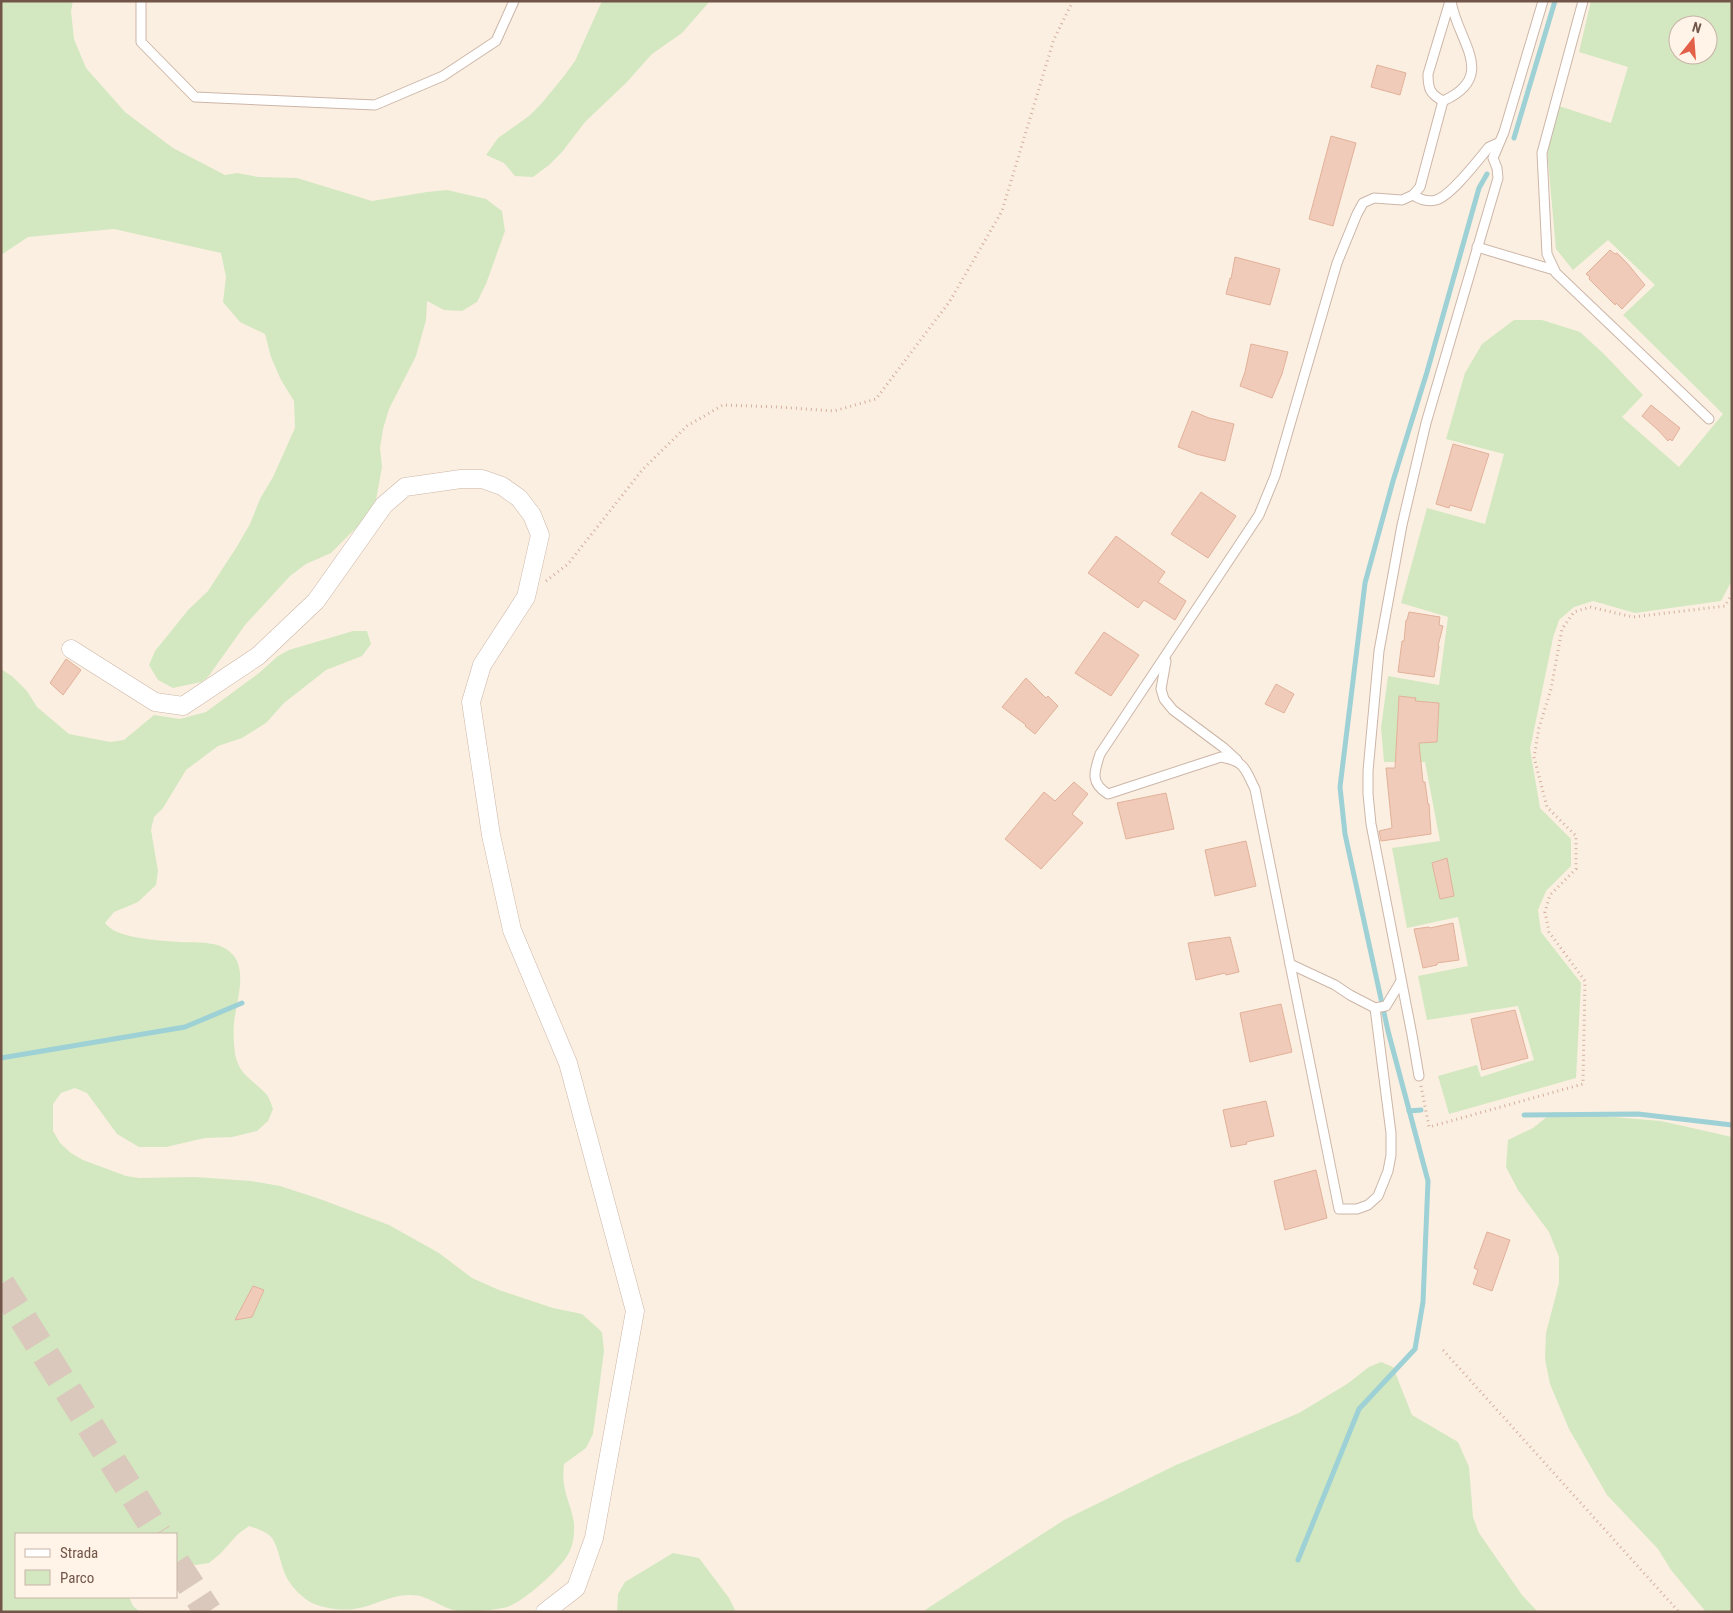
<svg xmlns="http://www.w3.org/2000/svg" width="1733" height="1613" font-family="'Roboto Condensed',sans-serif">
<rect width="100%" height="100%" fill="#fbefe1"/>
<g fill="#d3e8c0" fill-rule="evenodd">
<path d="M 1,1 L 73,1 L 71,11 L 74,39 L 86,68 L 125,112 L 173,148 L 225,175 L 237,173 L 258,177 L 297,178 L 372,201 L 427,192 L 447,190 L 486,199 L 502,211 L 505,231 L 486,284 L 477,302 L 462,311 L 444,310 L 427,301 L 426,320 L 416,356 L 389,409 L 383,429 L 380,448 L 382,467 L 376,500 L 359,525 L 331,553 L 306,564 L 290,576 L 245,625 L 208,677 L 201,682 L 173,688 L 158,680 L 149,665 L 155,651 L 189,609 L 208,591 L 236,548 L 250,524 L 260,499 L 273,477 L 295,428 L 294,401 L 281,380 L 271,357 L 265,334 L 240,322 L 223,302 L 226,277 L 221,253 L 114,229 L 28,237 L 1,255 Z"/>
<path d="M 602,1 L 710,1 L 682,33 L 652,54 L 626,83 L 585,122 L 562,152 L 549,165 L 533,177 L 515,176 L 504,163 L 486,155 L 498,138 L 529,116 L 542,103 L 564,76 L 575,61 Z"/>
<path d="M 1591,1 L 1732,1 L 1732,580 L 1721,601 L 1635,613 L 1593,601 L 1574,607 L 1559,620 L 1553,638 L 1530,749 L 1540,808 L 1571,839 L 1571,866 L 1546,891 L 1538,910 L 1541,932 L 1581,983 L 1576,1078 L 1449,1114 L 1438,1076 L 1477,1065 L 1481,1077 L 1534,1060 L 1518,1006 L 1427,1020 L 1418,976 L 1468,966 L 1458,917 L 1407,928 L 1392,848 L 1440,841 L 1425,762 L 1384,762 L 1381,728 L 1388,676 L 1439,685 L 1448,617 L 1401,603 L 1427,508 L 1485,524 L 1504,454 L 1446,439 L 1465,373 L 1482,344 L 1514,320 L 1542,320 L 1580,332 L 1604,354 L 1643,395 L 1622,417 L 1679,467 L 1723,414 L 1623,315 L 1655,285 L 1608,240 L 1573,270 L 1556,249 L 1547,150 L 1559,106 L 1611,123 L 1628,67 L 1579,52 ZM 1678,25 L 1708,25 L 1708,55 L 1678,55 Z"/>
<path d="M 353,631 L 367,631 L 371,644 L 362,656 L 326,670 L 284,703 L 266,723 L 242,738 L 218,746 L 186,770 L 163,808 L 154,817 L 151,830 L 158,871 L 156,885 L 138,902 L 114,912 L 105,923 C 108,926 112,930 117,932 C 136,939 160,941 181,942 C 199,943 221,940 234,956 C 247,974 236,1003 234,1023 C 233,1032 234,1044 235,1054 C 240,1077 253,1079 267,1095 C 270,1099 271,1104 273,1109 L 268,1121 L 257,1131 L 232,1137 L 205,1138 L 166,1147 L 139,1147 L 117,1134 L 87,1093 L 75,1088 L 61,1093 L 53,1104 L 53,1131 L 60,1143 L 71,1153 L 83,1160 L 126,1176 L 139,1178 L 195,1177 L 251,1181 L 280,1186 L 320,1199 L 389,1225 L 439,1253 L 472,1278 L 499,1290 L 553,1308 L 582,1314 L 602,1332 L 604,1351 L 593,1434 L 586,1448 L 564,1464 C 563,1473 563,1481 565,1490 C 568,1503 575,1517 574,1530 C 574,1539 572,1549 567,1556 C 559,1570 523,1602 507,1607 C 497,1610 465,1613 454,1610 C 437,1606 427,1594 409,1595 C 389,1595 372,1607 354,1609 C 340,1611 322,1608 310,1602 C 300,1596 289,1584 285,1574 C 280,1562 279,1549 272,1538 C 266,1531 257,1529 249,1526 L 238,1534 L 220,1554 L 209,1563 L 196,1565 L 187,1562 L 176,1565 L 176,1534 L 16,1534 L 16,1597 L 129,1597 L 133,1606 L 140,1612 L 1,1612 L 1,669 L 13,677 L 27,691 L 37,707 L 69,734 L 110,742 L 124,740 L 154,715 L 180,719 L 206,712 L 259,673 L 278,656 L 289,650 Z"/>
<path d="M 1553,1112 L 1661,1121 L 1732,1137 L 1732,1612 L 1706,1612 L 1671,1570 L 1658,1549 L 1607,1495 L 1569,1429 L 1550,1384 L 1545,1359 L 1546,1333 L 1559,1283 L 1559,1257 L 1549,1232 L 1518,1190 L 1506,1167 L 1508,1140 L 1533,1128 Z"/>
<path d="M 1381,1362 L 1393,1367 L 1412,1415 L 1458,1442 L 1469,1467 L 1473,1517 L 1479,1533 L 1522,1595 L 1538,1612 L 922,1612 L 1064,1520 L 1176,1465 L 1299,1413 L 1347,1384 L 1369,1367 Z"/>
<path d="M 673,1553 L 699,1558 L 729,1598 L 736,1612 L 617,1612 L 618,1594 L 625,1582 Z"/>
</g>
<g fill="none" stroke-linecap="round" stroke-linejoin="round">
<g stroke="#9dd1d5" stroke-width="5">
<path d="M 1514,138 L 1555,1"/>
<path d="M 1,1058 L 185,1027 L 242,1003"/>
<path d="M 1409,1111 L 1421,1110"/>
<path d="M 1524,1115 L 1638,1114 L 1732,1125"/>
<path d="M 1298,1560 L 1359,1409 L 1415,1349 L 1423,1302 L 1428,1181 L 1388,1031 L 1345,834 L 1340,787 L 1365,583 L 1393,481 L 1427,372 L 1479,188 L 1487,174"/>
</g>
</g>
<g fill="#f0cbb9" stroke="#e2b19a">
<path d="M 1377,65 L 1406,73 L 1400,95 L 1371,87 Z"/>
<path d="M 1331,136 L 1356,143 L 1333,226 L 1309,219 Z"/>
<path d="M 1610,250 L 1615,254 L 1617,253 L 1627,263 L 1645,285 L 1622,309 L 1616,303 L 1615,305 L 1589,279 L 1590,277 L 1586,274 Z"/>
<path d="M 1235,257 L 1280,269 L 1270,305 L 1226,294 L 1230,278 L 1231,279 Z"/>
<path d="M 1251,344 L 1288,352 L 1282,374 L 1272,398 L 1240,386 L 1245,372 Z"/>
<path d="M 1651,405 L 1680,428 L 1672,441 L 1670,439 L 1668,441 L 1658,430 L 1642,416 Z"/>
<path d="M 1192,411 L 1209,418 L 1234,424 L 1225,461 L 1196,454 L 1178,447 Z"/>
<path d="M 1453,444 L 1489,454 L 1471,511 L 1450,505 L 1449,508 L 1436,504 Z"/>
<path d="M 1201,492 L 1236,516 L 1208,558 L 1171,534 Z"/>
<path d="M 1116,536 L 1165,572 L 1158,582 L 1186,601 L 1175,620 L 1144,600 L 1138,608 L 1088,573 Z"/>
<path d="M 1409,612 L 1440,617 L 1439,625 L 1443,626 L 1438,646 L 1439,646 L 1434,677 L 1398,672 L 1402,641 L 1404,641 L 1406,620 L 1407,620 Z"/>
<path d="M 1104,632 L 1139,655 L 1111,696 L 1075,673 Z"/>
<path d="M 66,659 L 81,670 L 63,695 L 50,683 Z"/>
<path d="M 1026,678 L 1046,698 L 1048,696 L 1058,706 L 1035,734 L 1025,726 L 1026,725 L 1002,707 Z"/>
<path d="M 1276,684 L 1294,694 L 1284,713 L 1265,704 Z"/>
<path d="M 1399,696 L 1416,698 L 1415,701 L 1439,703 L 1437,742 L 1419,743 L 1423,782 L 1425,782 L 1428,804 L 1429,804 L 1431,834 L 1381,841 L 1379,831 L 1392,828 L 1386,768 L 1395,768 Z"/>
<path d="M 1074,782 L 1088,794 L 1072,814 L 1083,823 L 1041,869 L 1005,839 L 1044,792 L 1055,801 Z"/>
<path d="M 1166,793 L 1174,829 L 1126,839 L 1117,803 Z"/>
<path d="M 1246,841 L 1256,886 L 1215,896 L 1205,850 Z"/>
<path d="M 1447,858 L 1454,896 L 1440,899 L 1432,863 Z"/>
<path d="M 1453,923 L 1459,960 L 1437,963 L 1437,965 L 1423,968 L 1414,929 L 1429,927 L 1430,928 Z"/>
<path d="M 1230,937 L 1239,972 L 1226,975 L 1225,973 L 1196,980 L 1188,943 Z"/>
<path d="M 1281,1004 L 1292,1052 L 1250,1062 L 1240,1013 Z"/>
<path d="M 1515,1010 L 1528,1058 L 1482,1070 L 1471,1019 Z"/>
<path d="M 1266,1101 L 1274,1136 L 1246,1142 L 1247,1144 L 1231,1147 L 1223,1110 Z"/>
<path d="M 1316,1170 L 1327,1218 L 1285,1230 L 1274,1181 Z"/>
<path d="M 1487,1232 L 1510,1240 L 1492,1291 L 1473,1284 L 1478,1270 L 1474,1268 Z"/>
<path d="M 253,1286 L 264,1290 L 252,1317 L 235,1320 Z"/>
</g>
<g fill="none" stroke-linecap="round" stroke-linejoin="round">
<g stroke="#d9c8bb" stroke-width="28" stroke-dasharray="28 14" stroke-linecap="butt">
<path d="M 1,1284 L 158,1534"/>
<path d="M 176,1563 L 208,1612"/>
</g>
<g stroke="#ccb6a8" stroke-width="11">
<g id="lane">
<path d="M 141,1 L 141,42 L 195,97 L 375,105 L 443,76 L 496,41 L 514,1"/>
<path d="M 1450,1 L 1428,74 C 1428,89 1430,94 1443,101 C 1499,76 1457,41 1451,1"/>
<path d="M 1583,1 L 1542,153 L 1547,254 L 1556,273 L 1709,419"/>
<path d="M 1413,195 C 1419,199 1428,202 1436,200 C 1451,196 1478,160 1489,147 L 1498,143"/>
<path d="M 1477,247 L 1554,270"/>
<path d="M 1166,661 L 1161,689 L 1164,699 L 1173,710 L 1224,748 L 1237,760"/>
<path d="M 1290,964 L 1335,985 L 1350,995 L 1375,1008 L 1386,1006 L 1401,981"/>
<path d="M 1375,1008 L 1391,1133 L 1391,1155 L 1388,1171 L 1378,1196 L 1368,1205 L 1357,1209 L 1339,1209 L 1255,789 C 1245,769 1245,761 1221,757 L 1108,794 C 1090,783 1094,772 1100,754 L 1259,515 L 1275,476 L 1337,263 L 1357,214 L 1363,203 L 1374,198 L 1402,200 L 1413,195 L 1420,187 L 1443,101"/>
<path d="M 1419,1076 L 1412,1035 L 1371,824 L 1368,794 L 1368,771 L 1379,651 L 1402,525 L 1426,423 L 1498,178 L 1497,168 L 1493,158 L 1504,132 L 1543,1"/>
</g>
</g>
<g stroke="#ccb6a8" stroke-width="19">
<path id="street" d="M 71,649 L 155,702 L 183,706 L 258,656 L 316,601 L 384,505 L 405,487 L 461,479 L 482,479 L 502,486 L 519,498 L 532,515 L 540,535 L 526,597 L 482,665 L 471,702 L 491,835 L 512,930 L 568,1063 L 635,1311 L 594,1538 L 576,1588 L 545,1612"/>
</g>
<g stroke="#d4af9d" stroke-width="3" stroke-dasharray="1 4" stroke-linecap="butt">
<path d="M 546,581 L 568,564 L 643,469 L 687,426 L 723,405 L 778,407 L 834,411 L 876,399 L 950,301 L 1002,211 L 1054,39 L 1073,1"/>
<path d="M 1421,1086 L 1429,1127 L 1583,1084 L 1585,981 L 1549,932 L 1545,912 L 1550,895 L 1576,869 L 1576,836 L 1547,807 L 1534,757 L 1539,728 L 1551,689 L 1562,629 L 1574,612 L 1590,607 L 1633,617 L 1725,606 L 1732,594"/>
<path d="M 1443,1350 L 1679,1612"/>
</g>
<use href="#lane" stroke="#fff" stroke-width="9"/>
<use href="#street" stroke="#fff" stroke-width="18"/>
</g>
<rect width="1733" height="1613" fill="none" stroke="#725549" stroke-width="5"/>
<rect x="15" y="1533" width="162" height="65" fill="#fff4e7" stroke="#c7b4a8"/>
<rect x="25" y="1549" width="25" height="8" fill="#ffffff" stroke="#c7b4a8"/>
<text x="60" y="1558" font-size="15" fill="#725549">Strada</text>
<rect x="25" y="1570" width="25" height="15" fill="#d3e8c0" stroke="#c7b4a8"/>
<text x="60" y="1583" font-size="15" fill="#725549">Parco</text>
<g transform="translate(1693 40) rotate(17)"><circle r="24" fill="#fff4e7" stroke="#c7b4a8"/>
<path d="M0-4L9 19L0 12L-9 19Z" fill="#e36048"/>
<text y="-8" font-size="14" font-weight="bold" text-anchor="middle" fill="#725549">N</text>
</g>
</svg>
